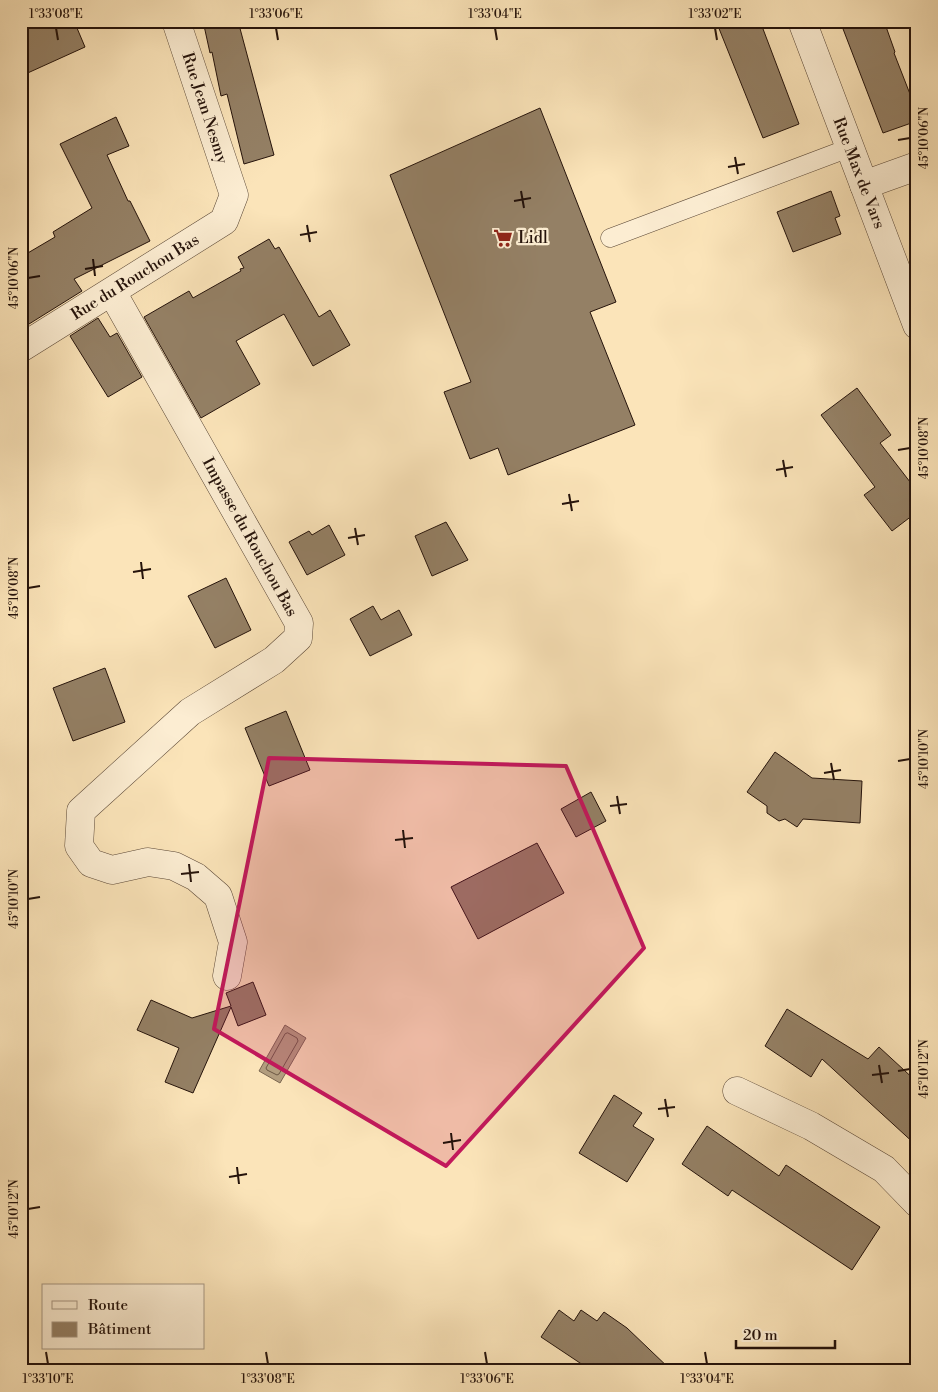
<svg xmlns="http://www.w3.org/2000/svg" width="938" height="1392" font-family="'Libre Bodoni',serif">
<rect width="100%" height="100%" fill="#fbe4b9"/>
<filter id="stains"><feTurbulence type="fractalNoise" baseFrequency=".004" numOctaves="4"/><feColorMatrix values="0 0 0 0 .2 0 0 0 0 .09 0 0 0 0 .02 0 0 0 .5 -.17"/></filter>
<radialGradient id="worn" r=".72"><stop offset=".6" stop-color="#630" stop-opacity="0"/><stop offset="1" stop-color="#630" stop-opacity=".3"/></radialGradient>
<path fill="#b29d7e" stroke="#7a6650" d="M 285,1025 L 306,1038 L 280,1083 L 259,1071 Z"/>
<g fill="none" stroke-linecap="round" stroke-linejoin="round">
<path stroke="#6c5844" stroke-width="1" d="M 288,1033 L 297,1038 L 298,1041 L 279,1074 L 277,1075 L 267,1070 L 266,1068 L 285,1034 Z"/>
</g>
<g fill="#948065" stroke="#25130b">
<path d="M 21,21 L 74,21 L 85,47 L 21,76 Z"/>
<path d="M 203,21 L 238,21 L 274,155 L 244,164 L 227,94 L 221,96 L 212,52 L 210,53 Z"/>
<path d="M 716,21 L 760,21 L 799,124 L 763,138 Z"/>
<path d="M 840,21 L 884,21 L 895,52 L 894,53 L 917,112 L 917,121 L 883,133 Z"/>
<path d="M 540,108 L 616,302 L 590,312 L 635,425 L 508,475 L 498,448 L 470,459 L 444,392 L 471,382 L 390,175 Z"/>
<path d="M 116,117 L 129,146 L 107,155 L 128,201 L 130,201 L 150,241 L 74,279 L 82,291 L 21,329 L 21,257 L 55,237 L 53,232 L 92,208 L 60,144 Z"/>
<path d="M 831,191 L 840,216 L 835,218 L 841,234 L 793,252 L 777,212 Z"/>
<path d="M 269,239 L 275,249 L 279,247 L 319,317 L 330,310 L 350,345 L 313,366 L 284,314 L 236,341 L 260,384 L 201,418 L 144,317 L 189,291 L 193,298 L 241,271 L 240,269 L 244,268 L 238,257 Z"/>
<path d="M 98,318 L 110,337 L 117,333 L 142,377 L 108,397 L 70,336 Z"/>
<path d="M 857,388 L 891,435 L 880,443 L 917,491 L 917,512 L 892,531 L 864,495 L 875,487 L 821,415 Z"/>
<path d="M 446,522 L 468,560 L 432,576 L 415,536 Z"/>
<path d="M 329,525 L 345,555 L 307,575 L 289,542 L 309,531 L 312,535 Z"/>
<path d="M 226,578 L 251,630 L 215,648 L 188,596 Z"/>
<path d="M 373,606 L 381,620 L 399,610 L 412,635 L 370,656 L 350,619 Z"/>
<path d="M 105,668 L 125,722 L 73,741 L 53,688 Z"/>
<path d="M 286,711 L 310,770 L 269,786 L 245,728 Z"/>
<path d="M 775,752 L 812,778 L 862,781 L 860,823 L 803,819 L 797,827 L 785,819 L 779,821 L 767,813 L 767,806 L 747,792 Z"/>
<path d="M 591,792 L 606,821 L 576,837 L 561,809 Z"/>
<path d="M 537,843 L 564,893 L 478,939 L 451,887 Z"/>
<path d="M 253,982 L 266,1015 L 238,1026 L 231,1007 L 193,1093 L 165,1082 L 179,1048 L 137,1030 L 151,1000 L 192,1018 L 231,1006 L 226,993 Z"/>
<path d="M 787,1009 L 868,1059 L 879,1047 L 917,1082 L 917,1146 L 822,1059 L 811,1077 L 765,1046 Z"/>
<path d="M 614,1095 L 642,1113 L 633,1126 L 654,1139 L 627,1182 L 579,1153 Z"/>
<path d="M 707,1126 L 779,1176 L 786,1165 L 880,1227 L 852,1270 L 732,1190 L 728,1196 L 682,1164 Z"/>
<path d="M 559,1310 L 574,1321 L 581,1310 L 597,1321 L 604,1312 L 627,1328 L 672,1371 L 592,1371 L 541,1337 Z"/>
</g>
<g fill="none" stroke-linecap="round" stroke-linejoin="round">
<g stroke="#5a4736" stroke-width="19">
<path id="service" d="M 610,238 L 849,148"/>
</g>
<g stroke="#5a4736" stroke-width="29">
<g id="minor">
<path d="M 802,21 L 917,325"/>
<path d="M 864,185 L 917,166"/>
<path d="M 112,292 L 299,623 L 298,638 L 274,660 L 190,712 L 81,811 L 79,846 L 91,863 L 112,870 L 148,862 L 174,866 L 196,877 L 218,896 L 233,942 L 227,976"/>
<path d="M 21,348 L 224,221 L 234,195 L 176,21"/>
<path d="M 737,1091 L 811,1126 L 884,1169 L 917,1203"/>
</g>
</g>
<use href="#service" stroke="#fcedd2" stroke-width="18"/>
<use href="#minor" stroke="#fcedd2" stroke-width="28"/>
</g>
<path fill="#c2185b" fill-opacity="0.2" stroke="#c2185b" stroke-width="4" stroke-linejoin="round" d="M 269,758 L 566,766 L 644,948 L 446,1166 L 214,1029 Z"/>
<path fill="none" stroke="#25130b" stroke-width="2" d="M 56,28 L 58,40M 276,28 L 278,40M 495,28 L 497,40M 715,28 L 717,40M 898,140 L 910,138M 735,157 L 738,174M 728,167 L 745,164M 521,191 L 524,208M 514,201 L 531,198M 307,225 L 310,242M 300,235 L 317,232M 93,259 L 95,276M 85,269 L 103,266M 28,278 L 40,276M 898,450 L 910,448M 783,460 L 786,477M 776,470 L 793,467M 569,494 L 572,511M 562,504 L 579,501M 355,528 L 358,545M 348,538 L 365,535M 141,562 L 143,579M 133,572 L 151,569M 28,588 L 40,586M 898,761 L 910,759M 831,763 L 834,780M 824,773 L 841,770M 617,796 L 620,814M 610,806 L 627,804M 403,830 L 405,848M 395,840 L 413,838M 189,864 L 191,882M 181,874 L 199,872M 28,899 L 40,897M 879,1065 L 882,1083M 898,1071 L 910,1069M 872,1075 L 889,1073M 665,1099 L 668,1117M 658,1109 L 675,1107M 451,1133 L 453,1150M 443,1143 L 461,1140M 237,1167 L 239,1184M 229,1177 L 247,1174M 28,1209 L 40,1207M 46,1352 L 48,1364M 266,1352 L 268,1364M 485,1352 L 487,1364M 705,1352 L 707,1364"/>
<defs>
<g id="supermarket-bare" transform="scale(1.5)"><path d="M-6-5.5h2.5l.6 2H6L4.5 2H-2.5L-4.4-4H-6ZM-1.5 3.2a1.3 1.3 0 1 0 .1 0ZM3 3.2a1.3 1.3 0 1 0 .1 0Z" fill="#8f2418" stroke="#fcedd2" stroke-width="2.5" paint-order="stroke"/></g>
</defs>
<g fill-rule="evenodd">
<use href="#supermarket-bare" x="503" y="238"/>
</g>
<g text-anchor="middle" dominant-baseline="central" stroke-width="4.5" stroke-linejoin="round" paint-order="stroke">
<g font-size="16" fill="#25130b" stroke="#fcedd2">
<text transform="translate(205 108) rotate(72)">Rue Jean Nesmy</text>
<text transform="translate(859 173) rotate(69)">Rue Max de Vars</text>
<text transform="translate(135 277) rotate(-32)">Rue du Rouchou Bas</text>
<text transform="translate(250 537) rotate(61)">Impasse du Rouchou Bas</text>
</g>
<g font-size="16" fill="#25130b" stroke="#fcedd2" text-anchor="start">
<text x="518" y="238">Lidl</text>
</g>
</g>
<rect width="938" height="1392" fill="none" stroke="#fbe4b9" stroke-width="55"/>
<rect x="42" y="1284" width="162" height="65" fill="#fcedd2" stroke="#a69682"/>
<rect x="52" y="1301" width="25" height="8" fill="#fcedd2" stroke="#a69682"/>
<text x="88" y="1310" font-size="15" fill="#25130b">Route</text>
<rect x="52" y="1322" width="25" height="15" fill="#948065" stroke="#a69682"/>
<text x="88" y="1334" font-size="15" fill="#25130b">Bâtiment</text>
<path d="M736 1340v8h99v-8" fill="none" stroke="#25130b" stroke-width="2.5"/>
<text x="743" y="1340" font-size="15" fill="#25130b" stroke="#fcedd2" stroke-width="4" paint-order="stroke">20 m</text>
<rect x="28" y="28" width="882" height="1336" fill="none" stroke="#25130b" stroke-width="2"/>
<g font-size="12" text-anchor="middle" fill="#25130b">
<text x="56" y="18">1°33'08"E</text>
<text x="276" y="18">1°33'06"E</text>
<text x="495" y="18">1°33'04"E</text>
<text x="715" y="18">1°33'02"E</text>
<text transform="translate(924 138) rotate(-90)" y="4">45°10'06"N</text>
<text transform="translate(14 278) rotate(-90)" y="4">45°10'06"N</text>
<text transform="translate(924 448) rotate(-90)" y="4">45°10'08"N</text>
<text transform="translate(14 588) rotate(-90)" y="4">45°10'08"N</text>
<text transform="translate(924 759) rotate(-90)" y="4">45°10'10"N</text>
<text transform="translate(14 899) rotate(-90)" y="4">45°10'10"N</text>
<text transform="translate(924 1069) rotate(-90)" y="4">45°10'12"N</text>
<text transform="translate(14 1209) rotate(-90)" y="4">45°10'12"N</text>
<text x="48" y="1383">1°33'10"E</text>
<text x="268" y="1383">1°33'08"E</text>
<text x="487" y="1383">1°33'06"E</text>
<text x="707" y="1383">1°33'04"E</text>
</g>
<rect width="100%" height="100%" filter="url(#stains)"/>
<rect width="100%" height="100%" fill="url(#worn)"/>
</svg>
